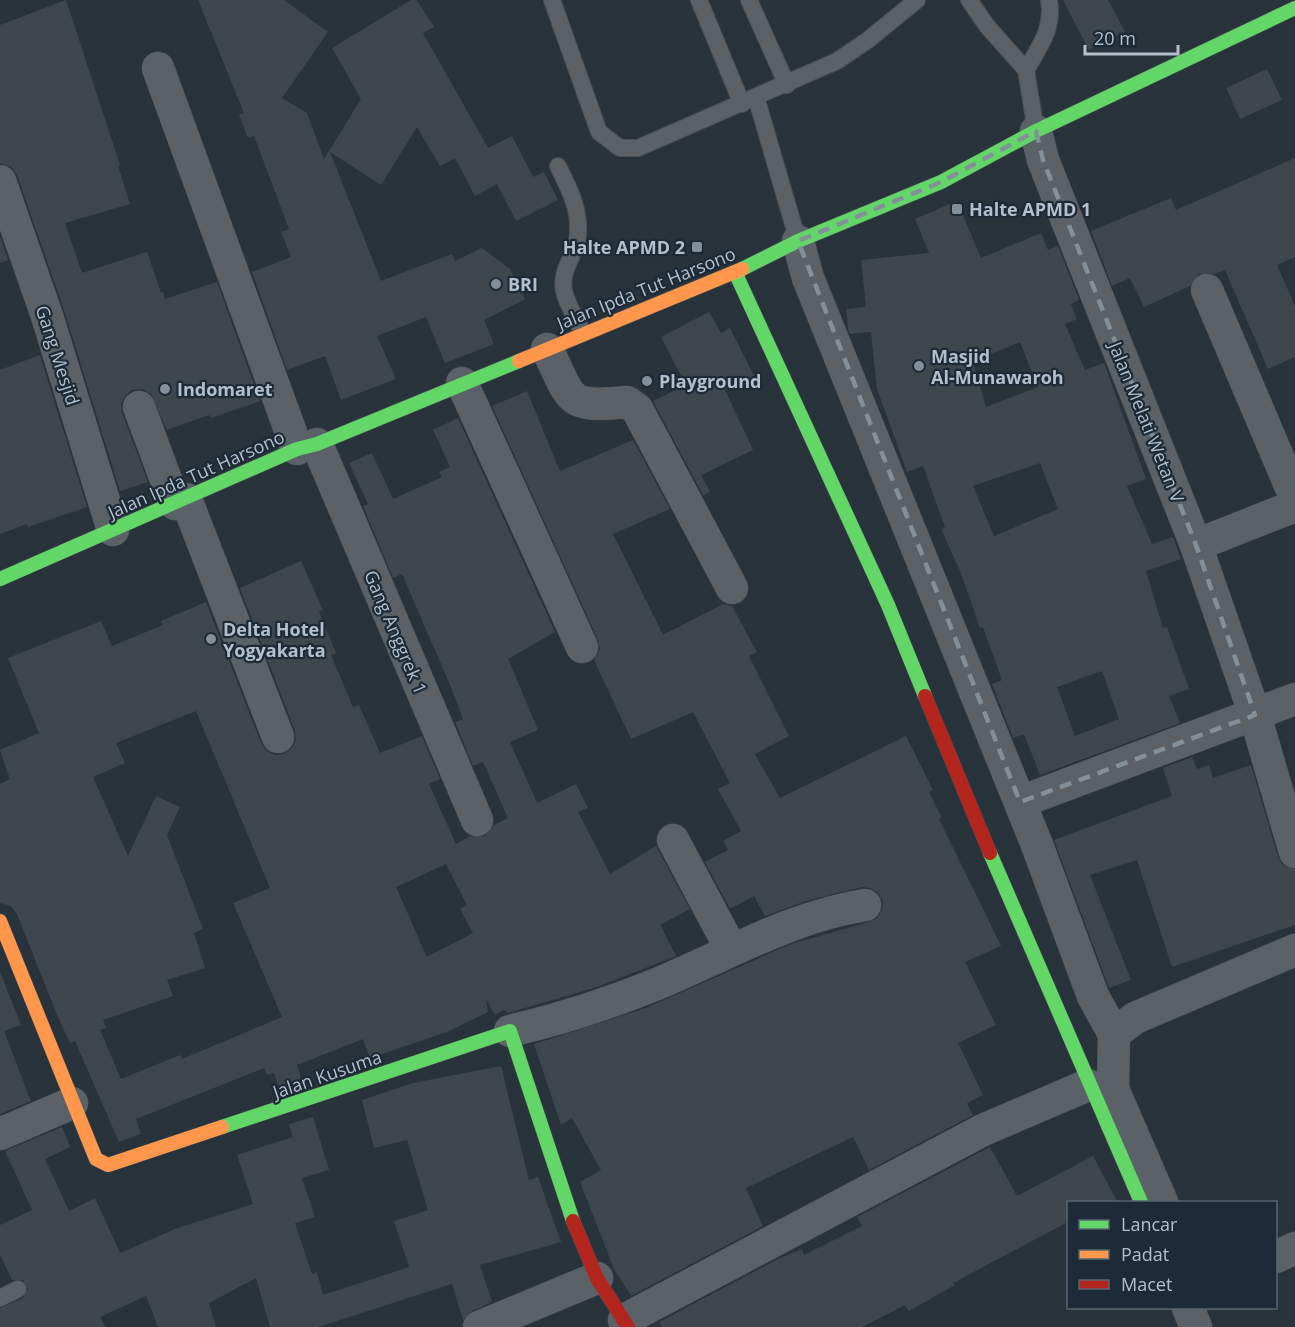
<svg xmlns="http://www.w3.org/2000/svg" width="1295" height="1327" font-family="'Open Sans',sans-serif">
<rect width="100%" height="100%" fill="#29333b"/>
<g fill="#3f474e" fill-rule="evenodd">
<path d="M 66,0 L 120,165 L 118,166 L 130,204 L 65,223 L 82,273 L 147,252 L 161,293 L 163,292 L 165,299 L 217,282 L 260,401 L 211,418 L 209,415 L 167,430 L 151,394 L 143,389 L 132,390 L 126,395 L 121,403 L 122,413 L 148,482 L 120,491 L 64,310 L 17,175 L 11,167 L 0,163 L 0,25 Z"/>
<path d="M 198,0 L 284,0 L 328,32 L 282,98 L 307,113 L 324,159 L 361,99 L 332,48 L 411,0 L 417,0 L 434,27 L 423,33 L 488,148 L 512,136 L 533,177 L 544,172 L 558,200 L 516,221 L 497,184 L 475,196 L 455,158 L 440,166 L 417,127 L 381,185 L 330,152 L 381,281 L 452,254 L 455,261 L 482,248 L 510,269 L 525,299 L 484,320 L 494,344 L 445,363 L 426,317 L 377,336 L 396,379 L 341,400 L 325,356 L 287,370 L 252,272 L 291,257 L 281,232 L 289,229 L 254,136 L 248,138 L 239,115 L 244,113 Z"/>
<path d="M 1063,0 L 1108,0 L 1125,32 L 1089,50 Z"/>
<path d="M 1267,69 L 1282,100 L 1240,119 L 1226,88 Z"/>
<path d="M 1295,158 L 1295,257 L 1277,265 L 1295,306 L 1295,357 L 1268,369 L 1225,270 L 1215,274 L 1199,274 L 1190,286 L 1144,307 L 1130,278 L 1112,286 L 1091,231 L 1171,198 L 1176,210 Z"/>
<path d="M 957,201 L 981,258 L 1041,233 L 1048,250 L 1058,246 L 1079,300 L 1071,304 L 1077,319 L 1065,324 L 1085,370 L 1104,363 L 1146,479 L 1127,486 L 1152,544 L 1173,537 L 1181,559 L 1146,571 L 1163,628 L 1167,627 L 1189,689 L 1169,696 L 1180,723 L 1040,775 L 1024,734 L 1013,738 L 992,684 L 1002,680 L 983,627 L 980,628 L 961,573 L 941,529 L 945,527 L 923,466 L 907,472 L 877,389 L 871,332 L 850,334 L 848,329 L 846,309 L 866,307 L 861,260 L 929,253 L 915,219 ZM 1020,342 L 1038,387 L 986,407 L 973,362 ZM 1040,463 L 1058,509 L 994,536 L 973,486 ZM 1102,671 L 1119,719 L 1075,736 L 1057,687 Z"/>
<path d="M 0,236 L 8,260 L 0,263 Z"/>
<path d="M 709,312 L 721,333 L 730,328 L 754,376 L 725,390 L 753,450 L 701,475 L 710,492 L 703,495 L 653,401 L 686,385 L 661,337 Z"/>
<path d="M 40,355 L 87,507 L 28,527 L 27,524 L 0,534 L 0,370 Z"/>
<path d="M 527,391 L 560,471 L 633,440 L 670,509 L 613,534 L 663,635 L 723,604 L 732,606 L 757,652 L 749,656 L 789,736 L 755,754 L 780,798 L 906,736 L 933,790 L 929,792 L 942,818 L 939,819 L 1001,946 L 965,962 L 996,1025 L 958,1043 L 983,1095 L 967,1103 L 973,1115 L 869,1170 L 853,1137 L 746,1188 L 763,1226 L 631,1296 L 614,1269 L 580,1182 L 601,1170 L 572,1118 L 561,1125 L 534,1044 L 646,1008 L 791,944 L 869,922 L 877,918 L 882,910 L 883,902 L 878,893 L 870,888 L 862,887 L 806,901 L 765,916 L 754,896 L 730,909 L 705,862 L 728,850 L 723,841 L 741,831 L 718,789 L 730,783 L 693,712 L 631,739 L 594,660 L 600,649 L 598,640 L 492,406 Z"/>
<path d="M 458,418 L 555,632 L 508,659 L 538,730 L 510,742 L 537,803 L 576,784 L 588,808 L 578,812 L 610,874 L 656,846 L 690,909 L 660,925 L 676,956 L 597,987 L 508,1013 L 504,1010 L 495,1015 L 486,999 L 488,1012 L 447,1032 L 370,1058 L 363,1039 L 297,1065 L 302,1081 L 279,1088 L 274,1073 L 267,1075 L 264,1068 L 136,1119 L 141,1134 L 119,1142 L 75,1041 L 70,1043 L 57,1015 L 17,914 L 11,906 L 0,903 L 0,784 L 10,779 L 0,750 L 39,733 L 8,658 L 101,621 L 112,646 L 163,625 L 161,621 L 206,602 L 261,743 L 267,751 L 275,755 L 284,754 L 292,748 L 296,739 L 295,731 L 240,588 L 301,561 L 323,610 L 319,612 L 336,653 L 331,655 L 353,707 L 359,705 L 380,753 L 422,736 L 440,779 L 429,784 L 456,844 L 471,836 L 485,836 L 494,825 L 508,818 L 483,762 L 473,766 L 455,722 L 463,719 L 451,687 L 402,574 L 393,578 L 363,506 L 368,504 L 349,463 L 372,453 L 393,499 L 442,477 L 439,472 L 450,467 L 433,430 ZM 196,711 L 270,888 L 233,903 L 282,1017 L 182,1059 L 180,1055 L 121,1079 L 100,1030 L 106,1028 L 103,1020 L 173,996 L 167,980 L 205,968 L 194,933 L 203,929 L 167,835 L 180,807 L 156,796 L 128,856 L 93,777 L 125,763 L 116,743 ZM 446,864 L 467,905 L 460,909 L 473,933 L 427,957 L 396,887 Z"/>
<path d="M 1192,757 L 1197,769 L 1209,765 L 1213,778 L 1251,765 L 1278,857 L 1283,865 L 1295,869 L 1295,925 L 1172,967 L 1137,860 L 1090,875 L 1131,980 L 1109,988 L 1054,840 L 1172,796 L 1163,768 Z"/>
<path d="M 0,972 L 21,1025 L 4,1031 L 31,1101 L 0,1114 Z"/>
<path d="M 501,1066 L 529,1180 L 538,1177 L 561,1242 L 480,1265 L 492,1302 L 472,1311 L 463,1320 L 452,1284 L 318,1327 L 270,1327 L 256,1278 L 209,1303 L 216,1327 L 158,1327 L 146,1296 L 100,1317 L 105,1327 L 0,1327 L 0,1308 L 23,1298 L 28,1289 L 23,1280 L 12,1280 L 0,1255 L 0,1225 L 32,1210 L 5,1151 L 62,1127 L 70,1147 L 45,1159 L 69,1211 L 95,1198 L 120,1253 L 175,1229 L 253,1204 L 237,1155 L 293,1137 L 289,1124 L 313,1117 L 329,1170 L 302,1178 L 315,1217 L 295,1223 L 312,1274 L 317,1272 L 323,1295 L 409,1267 L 394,1221 L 428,1210 L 407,1140 L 374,1148 L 362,1100 L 413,1083 Z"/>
<path d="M 990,1147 L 1017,1196 L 1093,1156 L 1118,1203 L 1068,1203 L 1068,1222 L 953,1283 L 955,1285 L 909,1311 L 905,1305 L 862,1327 L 662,1327 L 659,1322 L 778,1259 L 802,1249 L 804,1255 L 862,1226 L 857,1217 Z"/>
</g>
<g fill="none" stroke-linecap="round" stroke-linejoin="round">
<g stroke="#484f55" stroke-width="18">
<g id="lane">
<path d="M 552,0 L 599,132 L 620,148 L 638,148 L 837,61 L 868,40 L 917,0"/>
<path d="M 699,0 L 742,104"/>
<path d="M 749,0 L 787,85"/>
<path d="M 969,0 L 987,26 L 1026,70 L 1036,131"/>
<path d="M 1026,70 C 1040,46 1054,28 1049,0"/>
<path d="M 756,97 L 798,241"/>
<path d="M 558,166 C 570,190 582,213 577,241 C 573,258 560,272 564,291 C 567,305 577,320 583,333"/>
<path d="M 0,1298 L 18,1289"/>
</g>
</g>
<g stroke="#484f55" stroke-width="33">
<g id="street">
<path d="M 158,68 L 297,449"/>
<path d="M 1036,131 L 1043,160 L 1196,545 L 1255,715 L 1295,852"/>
<path d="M 0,181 L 47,316 L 113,530"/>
<path d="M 798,241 L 808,278 L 1037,845 L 1093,996 L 1114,1034"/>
<path d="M 1207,290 L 1295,497"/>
<path d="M 547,349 C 573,401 565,408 627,402 L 637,409 L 732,588"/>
<path d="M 462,383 L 582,647"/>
<path d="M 139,407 L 175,504"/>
<path d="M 317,444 L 477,820"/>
<path d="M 186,499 L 278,737"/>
<path d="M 1196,545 L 1295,506"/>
<path d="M 1020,802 L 1295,699"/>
<path d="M 673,840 L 731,949"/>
<path d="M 510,1031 C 561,1019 610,1003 657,984 C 727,955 790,917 865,905"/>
<path d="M 0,1134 L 72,1103"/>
<path d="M 1162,1202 L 1113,1089 L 1114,1034 L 1135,1018 L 1295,950"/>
<path d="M 1276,1257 L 1295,1248"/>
<path d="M 1188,1308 L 1196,1327"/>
<path d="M 624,1320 L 983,1130 L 1088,1085"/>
<path d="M 479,1327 L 597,1278"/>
</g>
</g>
<g stroke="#484f55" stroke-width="15">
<g id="fast">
<path d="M 742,269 L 798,241 L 941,182 L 1036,131 L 1295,8"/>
<path d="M 735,272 L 888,605 L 925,696"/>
<path d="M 0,579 L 297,449 L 317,444 L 519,361"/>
<path d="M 990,853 L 1141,1202"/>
<path d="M 222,1127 L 510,1031 L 573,1221"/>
</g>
</g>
<g stroke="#484f55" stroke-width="15">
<g id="slow">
<path d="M 519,361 L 742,269"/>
<path d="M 0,921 L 96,1159 L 108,1165 L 222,1127"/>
</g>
</g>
<g stroke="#484f55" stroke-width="15">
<g id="jam">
<path d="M 925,696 L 990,853"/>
<path d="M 573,1221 L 597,1278 L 628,1327"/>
</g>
</g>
<use href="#lane" stroke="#5a6268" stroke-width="16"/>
<use href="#street" stroke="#5a6268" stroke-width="32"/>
<use href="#fast" stroke="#63d668" stroke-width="14"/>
<use href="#slow" stroke="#ff974d" stroke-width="14"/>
<use href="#jam" stroke="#b3261e" stroke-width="14"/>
</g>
<path fill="none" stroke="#838f99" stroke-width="4.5" stroke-dasharray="12 8" stroke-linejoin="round" d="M 1036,131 L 1043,160 L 1196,545 L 1255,715 L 1020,802 L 798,241 L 941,182 Z"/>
<g fill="#838f99" stroke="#1c2b37" stroke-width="2">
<rect x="951" y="203" width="12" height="12" rx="3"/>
<rect x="691" y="241" width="12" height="12" rx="3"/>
<circle cx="496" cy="284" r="6"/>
<circle cx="919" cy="366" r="6"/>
<circle cx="647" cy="381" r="6"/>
<circle cx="165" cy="389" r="6"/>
<circle cx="211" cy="639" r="6"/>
</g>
<g text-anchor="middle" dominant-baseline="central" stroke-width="4.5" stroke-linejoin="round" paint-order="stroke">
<g font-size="18" font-weight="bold" fill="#b3c0cc" stroke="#1c2b37" text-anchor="start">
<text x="969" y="209">Halte APMD 1</text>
<text x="685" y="247" text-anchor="end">Halte APMD 2</text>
<text x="508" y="284">BRI</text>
<text x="931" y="356">Masjid<tspan x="931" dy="21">Al-Munawaroh</tspan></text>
<text x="659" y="381">Playground</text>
<text x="177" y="389">Indomaret</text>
<text x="223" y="629">Delta Hotel<tspan x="223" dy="21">Yogyakarta</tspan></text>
</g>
<g font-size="18" fill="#b3c0cc" stroke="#1c2b37">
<text transform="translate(646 288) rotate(-22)">Jalan Ipda Tut Harsono</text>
<text transform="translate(58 355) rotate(72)">Gang Mesjid</text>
<text transform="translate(1147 422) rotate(68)">Jalan Melati Wetan V</text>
<text transform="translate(196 474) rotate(-24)">Jalan Ipda Tut Harsono</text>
<text transform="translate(396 632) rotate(67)">Gang Anggrek 1</text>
<text transform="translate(327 1074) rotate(-19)">Jalan Kusuma</text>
</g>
</g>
<rect x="1067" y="1201" width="210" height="108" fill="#1c2b37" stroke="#586773" stroke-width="1.5"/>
<rect x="1079" y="1220" width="30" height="9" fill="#63d668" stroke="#586773" stroke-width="1.5"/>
<text x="1121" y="1231" font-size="18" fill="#b3c0cc">Lancar</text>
<rect x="1079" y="1250" width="30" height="9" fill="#ff974d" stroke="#586773" stroke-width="1.5"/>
<text x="1121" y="1261" font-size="18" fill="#b3c0cc">Padat</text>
<rect x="1079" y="1280" width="30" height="9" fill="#b3261e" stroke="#586773" stroke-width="1.5"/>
<text x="1121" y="1291" font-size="18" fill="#b3c0cc">Macet</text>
<path d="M1085 45v9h93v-9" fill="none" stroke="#b3c0cc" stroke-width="3"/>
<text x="1094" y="45" font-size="18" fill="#b3c0cc" stroke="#1c2b37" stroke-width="4.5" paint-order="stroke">20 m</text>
</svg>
